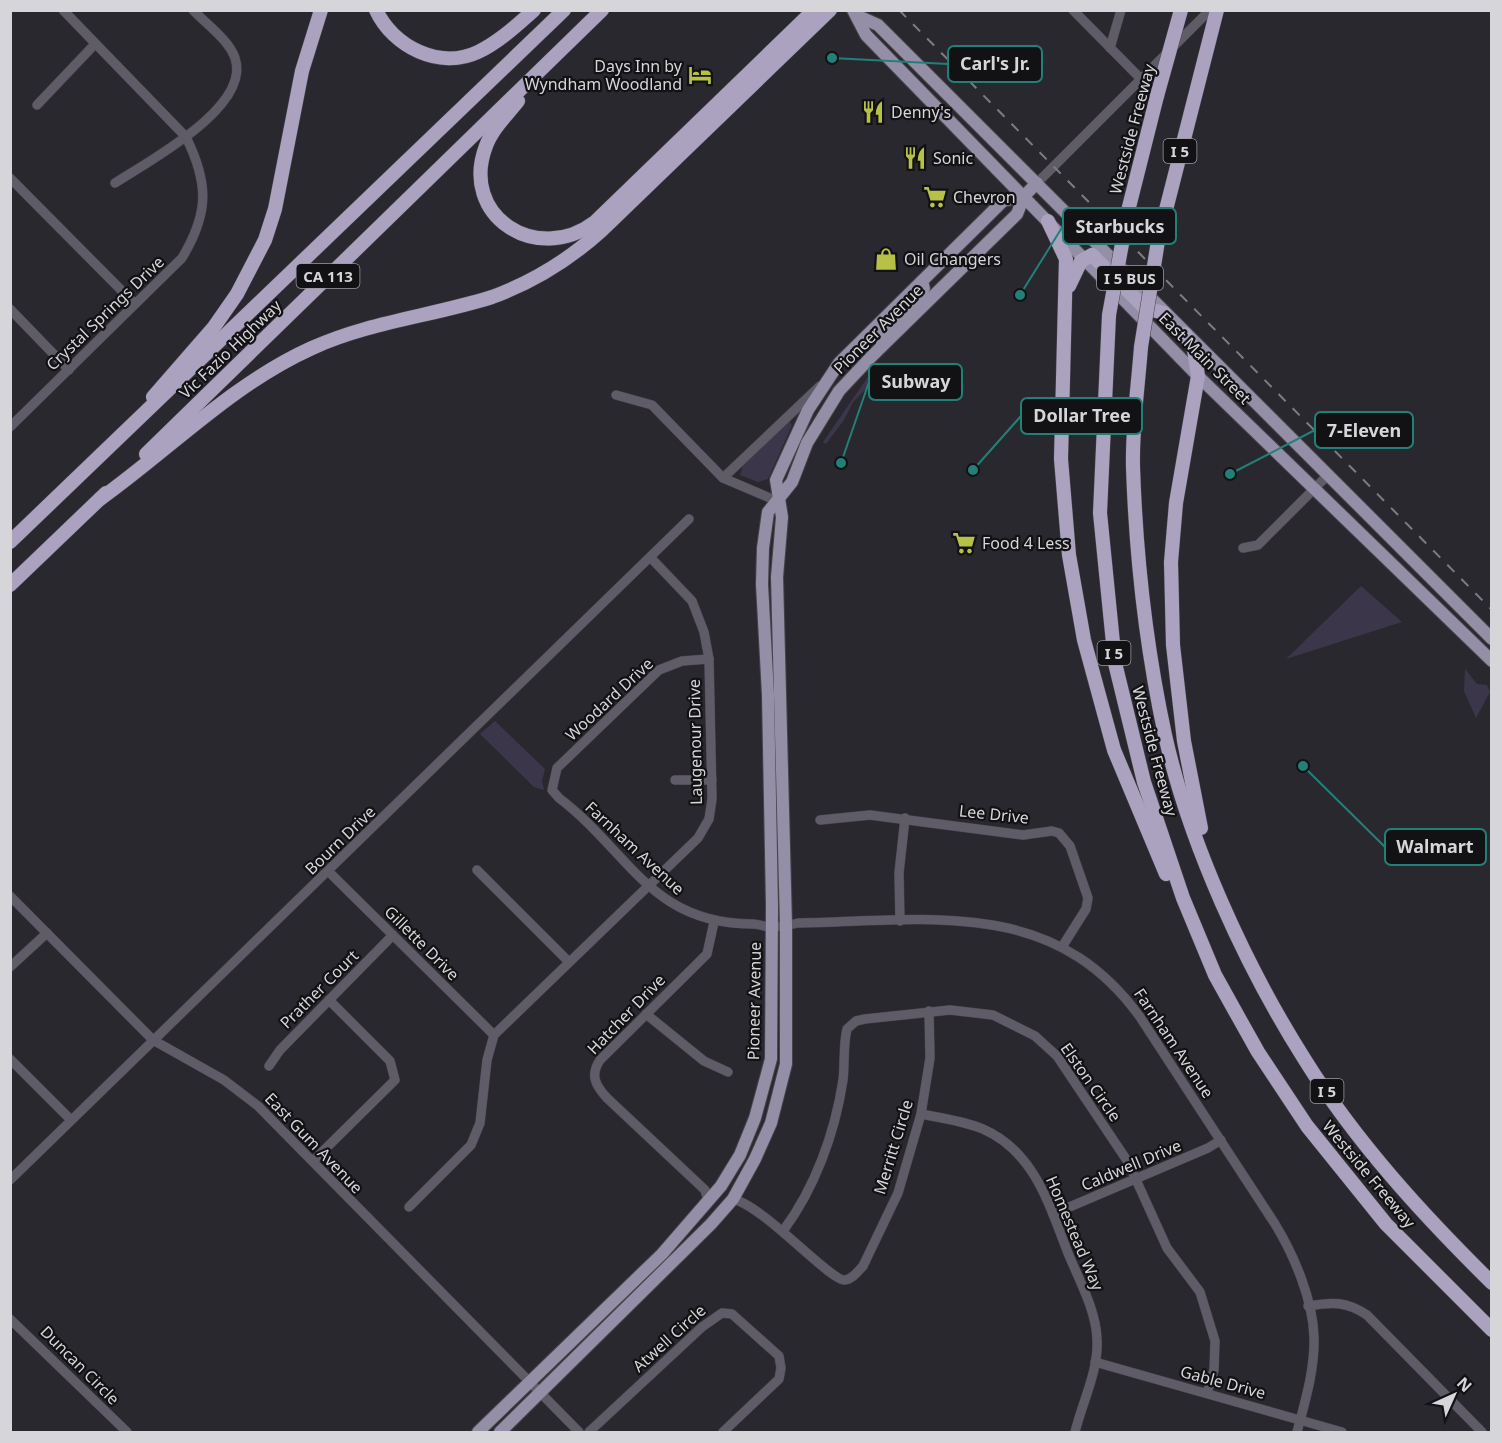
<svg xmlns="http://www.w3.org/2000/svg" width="1502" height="1443" font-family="'Noto Sans',sans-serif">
<rect width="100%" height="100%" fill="#29282f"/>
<g fill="#3c364b">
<path d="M 872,371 L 874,381 L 853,402 L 844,420 L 826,444 L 823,442 Z"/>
<path d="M 789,420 L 792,425 L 768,479 L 758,482 L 740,475 L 744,463 Z"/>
<path d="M 1361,586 L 1402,622 L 1286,659 Z"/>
<path d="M 1465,669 L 1477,684 L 1487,685 L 1490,692 L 1476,718 L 1464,691 Z"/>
<path d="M 495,721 L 545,769 L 542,781 L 544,790 L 534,787 L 480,734 Z"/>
</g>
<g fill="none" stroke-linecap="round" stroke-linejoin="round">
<g stroke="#45444a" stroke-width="10">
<g id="minor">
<path d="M 1073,10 L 1140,78"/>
<path d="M 1110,48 L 1121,10"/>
<path d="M 37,105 L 95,44"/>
<path d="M 10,178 L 135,304"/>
<path d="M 115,183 C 147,162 252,107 235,58 C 229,40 206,24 193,10"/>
<path d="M 1037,183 L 1210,10"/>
<path d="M 10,309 L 69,370"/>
<path d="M 616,395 L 652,405 L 723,478 L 777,501"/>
<path d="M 10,427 L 182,258 C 209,213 209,184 186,137 L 63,10"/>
<path d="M 723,478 L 820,386"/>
<path d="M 1243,548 L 1258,545 L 1327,476"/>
<path d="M 709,659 L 682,661 L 659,670 L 557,768 L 552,790 L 559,798 C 630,852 650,924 753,924 C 759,924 765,927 771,927 C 780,927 790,925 798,923 C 929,921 1053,896 1140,1017 L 1275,1224 C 1294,1255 1313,1300 1314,1337 C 1315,1369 1305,1402 1297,1432"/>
<path d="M 675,780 L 712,780"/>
<path d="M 820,820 L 870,815 L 1023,835 L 1052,831 L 1059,833 L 1070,846 L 1088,898 L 1086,909 L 1062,947"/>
<path d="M 477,870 L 569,962"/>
<path d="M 329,872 L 494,1035"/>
<path d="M 10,896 L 153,1040 L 224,1080 L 258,1106 L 579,1432"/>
<path d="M 900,921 L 899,873 L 905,818"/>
<path d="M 10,967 L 47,933"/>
<path d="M 646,1014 L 704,1061 L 728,1072"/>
<path d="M 494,1035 L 698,838 L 709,819 L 712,799 L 709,659 L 704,632 L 692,601 L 651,558"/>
<path d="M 10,1059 L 71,1120"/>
<path d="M 269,1066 L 280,1050 L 393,935"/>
<path d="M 921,1114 C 941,1118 964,1121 983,1129 C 1035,1152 1049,1205 1068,1253 C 1079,1280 1096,1310 1097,1339 C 1099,1370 1082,1403 1075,1432"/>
<path d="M 313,1161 L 395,1080 L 390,1061 L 329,1000"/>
<path d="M 10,1180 L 689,519"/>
<path d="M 733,1199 C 764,1206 831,1282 845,1280 C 853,1279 858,1271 863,1266 L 898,1193 L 921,1114 L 930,1058 L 929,1011"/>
<path d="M 708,1201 L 705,1190 L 607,1098 C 595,1085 590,1075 600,1060 L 707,954 L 714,922"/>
<path d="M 409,1207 L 471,1145 L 480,1123 L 487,1060 L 494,1035"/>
<path d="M 1053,1214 L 1208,1148 L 1221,1140"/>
<path d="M 783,1231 C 815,1188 835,1133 843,1080 C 845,1063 843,1045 847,1029 L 856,1021 L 865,1019 L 950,1010 L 993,1015 L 1035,1036 L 1057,1056 L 1128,1162 L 1167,1248 L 1200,1292 L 1215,1341 L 1214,1370 L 1207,1393"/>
<path d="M 1308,1306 C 1332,1302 1346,1301 1367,1315 L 1482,1432"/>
<path d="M 10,1319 L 127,1432"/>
<path d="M 1095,1362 L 1342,1432"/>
<path d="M 589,1432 L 702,1327 L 722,1313 L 732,1314 L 779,1356 L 781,1368 L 779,1379 L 723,1432"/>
</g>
</g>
<g stroke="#45444a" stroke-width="14">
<g id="major">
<path d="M 853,10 L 866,35 L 1198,376 L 1492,661"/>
<path d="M 858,16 L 878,25 L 1492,639"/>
<path d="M 902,326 L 908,307 L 924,289 L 922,281"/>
<path d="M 882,346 L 882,332 L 895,318"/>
<path d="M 478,1432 L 662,1254 L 721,1186 L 740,1155 L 755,1118 L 771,1059 L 772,906 L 768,695 L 762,584 L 763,548 L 768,512 L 792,482 L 807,443 L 839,391 L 870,358 L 1017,214 L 1024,196 L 1037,183"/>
<path d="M 500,1432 L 711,1224 L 733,1199 L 755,1159 L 771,1123 L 786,1064 L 786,925 L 777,577 L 782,517 L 776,480 L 808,410 L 839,363 L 1003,201 L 1024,196"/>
</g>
</g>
<g stroke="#45444a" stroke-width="15">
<g id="highway">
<path d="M 376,10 C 393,47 440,70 478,52 C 499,42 517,25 534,10"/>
<path d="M 518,101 C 507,115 492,129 486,146 C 459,216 537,266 595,222 L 814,10"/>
<path d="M 1128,211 L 1157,96"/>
<path d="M 1048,221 L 1066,259 L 1061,459 L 1069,555 L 1084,640 L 1114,750 L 1166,874"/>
<path d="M 1158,241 L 1217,10"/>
<path d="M 1069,286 L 1081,261 L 1092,255 L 1145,308 L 1164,313"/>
<path d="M 1109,315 L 1100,513 L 1115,663 L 1144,782 L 1183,898 L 1215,975 L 1235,1011 L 1258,1052 L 1307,1126 L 1386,1224 L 1492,1330"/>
<path d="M 1185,334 L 1194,350 L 1198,376 L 1176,503 L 1171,562 L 1173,645 L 1184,741 L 1201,828"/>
<path d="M 1141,347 C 1138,387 1132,428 1133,467 C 1136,557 1146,647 1165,735 C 1189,843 1246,967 1305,1060 C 1356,1142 1423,1215 1492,1283"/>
<path d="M 153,397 L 214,327 L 237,294 L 265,240 L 275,209 L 302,71 L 321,10"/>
<path d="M 146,454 L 602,10"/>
<path d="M 100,499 C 170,449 232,384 312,348 C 369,322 432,316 492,297 C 533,282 569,260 602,230 L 830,10"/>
<path d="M 10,542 L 564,10"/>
<path d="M 10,585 L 106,493"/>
</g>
</g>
<use href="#minor" stroke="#5f5c68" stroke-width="9"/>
<use href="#major" stroke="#948fa6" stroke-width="12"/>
<use href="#highway" stroke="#aaa2bf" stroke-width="14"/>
<path stroke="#7d7c82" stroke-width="2" stroke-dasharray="10 10" stroke-linecap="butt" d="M 899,10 L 1492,610"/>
<g stroke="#45444a" stroke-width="15" stroke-linecap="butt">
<g id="highway-bridge">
<path d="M 1157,96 L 1181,10"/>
<path d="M 1109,315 L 1128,211"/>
<path d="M 1141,347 L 1158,241"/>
</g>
</g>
<use href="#highway-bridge" stroke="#aaa2bf" stroke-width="14"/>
</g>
<defs>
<g id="hotel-bare" transform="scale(1.8)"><path d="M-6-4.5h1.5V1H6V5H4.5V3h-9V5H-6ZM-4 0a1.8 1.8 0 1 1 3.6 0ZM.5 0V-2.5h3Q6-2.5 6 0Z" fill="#b7c147" stroke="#121114" stroke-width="2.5" paint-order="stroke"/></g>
<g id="restaurant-bare" transform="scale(1.8)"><path d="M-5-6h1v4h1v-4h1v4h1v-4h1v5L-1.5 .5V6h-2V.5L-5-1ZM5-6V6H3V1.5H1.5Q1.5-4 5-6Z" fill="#b7c147" stroke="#121114" stroke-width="2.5" paint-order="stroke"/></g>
<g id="supermarket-bare" transform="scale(1.8)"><path d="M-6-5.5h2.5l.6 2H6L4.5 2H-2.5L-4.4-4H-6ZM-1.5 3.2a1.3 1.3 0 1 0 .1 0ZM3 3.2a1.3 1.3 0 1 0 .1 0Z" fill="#b7c147" stroke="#121114" stroke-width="2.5" paint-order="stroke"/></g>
<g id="shop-bare" transform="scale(1.8)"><path d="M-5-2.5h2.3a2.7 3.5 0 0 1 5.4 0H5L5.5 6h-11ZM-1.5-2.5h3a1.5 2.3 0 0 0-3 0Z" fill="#b7c147" stroke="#121114" stroke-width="2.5" paint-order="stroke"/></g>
</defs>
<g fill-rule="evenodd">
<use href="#hotel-bare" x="700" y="75"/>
<use href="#restaurant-bare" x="873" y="112"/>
<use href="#restaurant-bare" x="915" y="158"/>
<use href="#supermarket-bare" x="935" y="197"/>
<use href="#shop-bare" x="886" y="259"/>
<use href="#supermarket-bare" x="964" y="543"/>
</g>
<g text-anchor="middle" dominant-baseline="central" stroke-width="4.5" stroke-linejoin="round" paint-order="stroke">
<g fill="#121114" stroke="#9b9a9f" stroke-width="1.5">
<rect x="1163.5" y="139" width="33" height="24" rx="4.5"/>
<rect x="296.5" y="264" width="63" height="24" rx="4.5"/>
<rect x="1097" y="266" width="66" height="24" rx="4.5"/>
<rect x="1097.5" y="641" width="33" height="24" rx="4.5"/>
<rect x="1310.5" y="1079" width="33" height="24" rx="4.5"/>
</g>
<g font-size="15" font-weight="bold" fill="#d6d5da">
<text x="1180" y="151">I 5</text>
<text x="328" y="276">CA 113</text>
<text x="1130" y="278">I 5 BUS</text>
<text x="1114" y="653">I 5</text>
<text x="1327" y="1091">I 5</text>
</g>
<g font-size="16" fill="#d6d5da" stroke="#121114" text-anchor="start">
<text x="682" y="66" text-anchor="end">Days Inn by<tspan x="682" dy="18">Wyndham Woodland</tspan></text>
<text x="891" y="112">Denny's</text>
<text x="933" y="158">Sonic</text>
<text x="953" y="197">Chevron</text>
<text x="904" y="259">Oil Changers</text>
<text x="982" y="543">Food 4 Less</text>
</g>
<g font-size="16" fill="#d6d5da" stroke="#121114">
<text transform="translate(1132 129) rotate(-75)">Westside Freeway</text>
<text transform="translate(105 313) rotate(-44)">Crystal Springs Drive</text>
<text transform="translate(878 329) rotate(-45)">Pioneer Avenue</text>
<text transform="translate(230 349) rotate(-44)">Vic Fazio Highway</text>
<text transform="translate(1205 358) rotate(45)">East Main Street</text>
<text transform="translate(609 699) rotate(-43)">Woodard Drive</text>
<text transform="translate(695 742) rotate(-91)">Laugenour Drive</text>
<text transform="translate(1155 751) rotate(75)">Westside Freeway</text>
<text transform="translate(994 814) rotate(6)">Lee Drive</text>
<text transform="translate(340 840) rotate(-44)">Bourn Drive</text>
<text transform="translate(635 848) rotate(43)">Farnham Avenue</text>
<text transform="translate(422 943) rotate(45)">Gillette Drive</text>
<text transform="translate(319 989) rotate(-45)">Prather Court</text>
<text transform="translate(754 1001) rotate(-89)">Pioneer Avenue</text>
<text transform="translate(626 1014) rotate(-46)">Hatcher Drive</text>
<text transform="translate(1174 1043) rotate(56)">Farnham Avenue</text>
<text transform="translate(1091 1082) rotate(55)">Elston Circle</text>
<text transform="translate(314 1143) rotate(46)">East Gum Avenue</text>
<text transform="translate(893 1147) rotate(-73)">Merritt Circle</text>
<text transform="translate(1131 1165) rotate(-23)">Caldwell Drive</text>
<text transform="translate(1369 1174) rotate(50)">Westside Freeway</text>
<text transform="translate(1075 1233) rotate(67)">Homestead Way</text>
<text transform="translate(669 1338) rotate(-42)">Atwell Circle</text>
<text transform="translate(80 1365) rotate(45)">Duncan Circle</text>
<text transform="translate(1223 1382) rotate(15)">Gable Drive</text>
</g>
</g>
<path fill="none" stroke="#238079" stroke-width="2" d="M832 58L948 64M1020 295L1063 226M841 463L869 382M973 470L1021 416M1230 474L1315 430M1303 766L1385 847"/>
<g fill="#238079" stroke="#121114" stroke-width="2">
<circle cx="832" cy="58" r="6"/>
<circle cx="1020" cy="295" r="6"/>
<circle cx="841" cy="463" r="6"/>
<circle cx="973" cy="470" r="6"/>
<circle cx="1230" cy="474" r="6"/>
<circle cx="1303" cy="766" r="6"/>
</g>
<g fill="#121114" stroke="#238079" stroke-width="2">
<rect x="948" y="46" width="94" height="36" rx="6"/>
<rect x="1063" y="208" width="113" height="36" rx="6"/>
<rect x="869" y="364" width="93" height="36" rx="6"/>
<rect x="1021" y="398" width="121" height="36" rx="6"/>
<rect x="1315" y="412" width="98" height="36" rx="6"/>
<rect x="1385" y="829" width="101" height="36" rx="6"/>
</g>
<g font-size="18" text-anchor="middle" font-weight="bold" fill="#d6d5da">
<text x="995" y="70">Carl's Jr.</text>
<text x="1120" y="233">Starbucks</text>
<text x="916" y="388">Subway</text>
<text x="1082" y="422">Dollar Tree</text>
<text x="1364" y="437">7-Eleven</text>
<text x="1435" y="853">Walmart</text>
</g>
<rect width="1502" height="1443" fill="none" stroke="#d6d5da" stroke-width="24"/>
<g transform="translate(1454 1395) rotate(45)" stroke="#121114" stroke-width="4.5" paint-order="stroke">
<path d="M0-4.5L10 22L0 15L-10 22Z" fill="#d6d5da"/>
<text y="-9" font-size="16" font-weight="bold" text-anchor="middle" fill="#d6d5da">N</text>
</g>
</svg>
